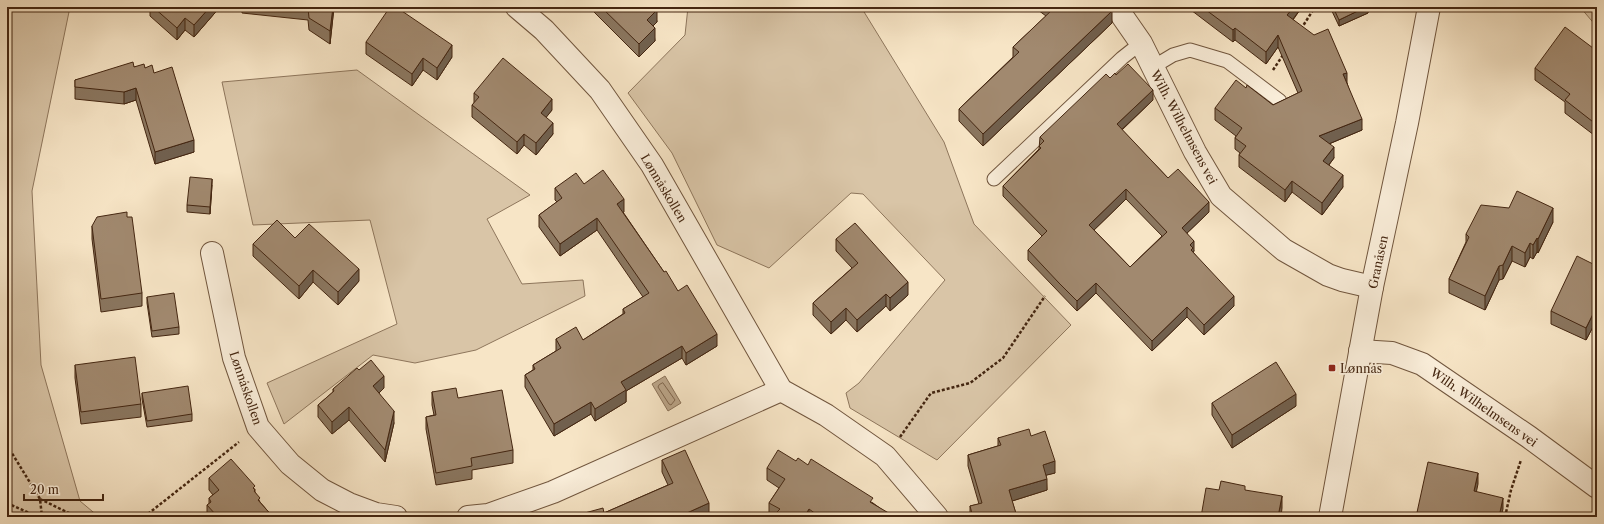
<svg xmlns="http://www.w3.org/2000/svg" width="1604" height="524" font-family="'Libre Caslon Text',serif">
<rect width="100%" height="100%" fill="#f7e5c6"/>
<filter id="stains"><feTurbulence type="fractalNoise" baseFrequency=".005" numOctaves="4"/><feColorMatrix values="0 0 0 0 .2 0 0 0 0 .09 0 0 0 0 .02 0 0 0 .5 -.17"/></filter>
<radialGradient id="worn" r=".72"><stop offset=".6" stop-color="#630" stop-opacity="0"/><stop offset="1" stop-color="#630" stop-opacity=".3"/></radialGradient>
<g fill="#d9c5a7" stroke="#8e765c">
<path d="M 7,7 L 70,7 L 32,191 L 41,365 L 80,501 L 99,517 L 7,517 Z"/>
<path d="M 688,7 L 861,7 L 944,142 L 974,224 L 1071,325 L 937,460 L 850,408 L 846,393 L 859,383 L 945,280 L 863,194 L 851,193 L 769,268 L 717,245 L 672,153 L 628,93 L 685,35 Z"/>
<path d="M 1580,7 L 1597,7 L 1597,27 Z"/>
<path d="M 357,70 L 530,195 L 487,219 L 522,284 L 583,280 L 585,296 L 476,350 L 415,363 L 373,355 L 284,424 L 267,383 L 397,324 L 370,220 L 253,225 L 222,82 Z"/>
</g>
<path fill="#baa488" stroke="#8b7258" d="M 665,376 L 681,403 L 668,411 L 652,384 Z"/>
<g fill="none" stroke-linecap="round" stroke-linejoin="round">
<path stroke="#7f654c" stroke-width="1" d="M 663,383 L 675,400 L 671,405 L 669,404 L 658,387 L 659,385 Z"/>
<g stroke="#71563e" stroke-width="15">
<g id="service">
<path d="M 1153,67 L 1173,55 L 1190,50 L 1227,61 L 1280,101"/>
<path d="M 994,179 L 1122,58 L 1141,43"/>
</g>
</g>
<g stroke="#71563e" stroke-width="24">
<g id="minor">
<path d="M 517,7 L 544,30 L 600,90 L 652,165 L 781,390 L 826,415 L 885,456 L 937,517"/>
<path d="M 1116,7 L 1141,43 L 1195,152 L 1221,196 L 1284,250 L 1328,275 L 1342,280 L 1372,287"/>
<path d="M 212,253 L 234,358 L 258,427 L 290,464 L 322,490 L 349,504 L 376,514 L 396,517"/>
<path d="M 468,517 L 488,515 L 553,492 L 781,390"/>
</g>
</g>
<g stroke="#71563e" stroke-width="24">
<g id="tertiary">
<path d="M 1360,351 L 1392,353 L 1422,364 L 1529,437 L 1597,487"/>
<path d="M 1330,517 L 1372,287 L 1407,123 L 1429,7"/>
</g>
</g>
<g stroke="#442611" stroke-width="2.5" stroke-dasharray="3 2" stroke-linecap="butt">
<path d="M 1301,29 L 1315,7"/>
<path d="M 1273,70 L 1283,55"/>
<path d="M 900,437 L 931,393 L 970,383 L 1003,358 L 1045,296"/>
<path d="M 7,445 L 40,499 L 42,517"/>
<path d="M 40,499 L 77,517"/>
<path d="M 7,503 L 38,517"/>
<path d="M 144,517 L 239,442"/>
<path d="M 1505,517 L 1511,490 L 1521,460"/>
</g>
<use href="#service" stroke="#faeeda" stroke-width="13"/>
<use href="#minor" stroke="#faeeda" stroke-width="22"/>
<use href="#tertiary" stroke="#faeeda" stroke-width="22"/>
</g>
<g fill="#8a765f" stroke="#442611" fill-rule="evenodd">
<path d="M 150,7 L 220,7 L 194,37 L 185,30 L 177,40 L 150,16 Z"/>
<path d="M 242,7 L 334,7 L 330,44 L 309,30 L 308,20 L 242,13 Z"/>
<path d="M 589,7 L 654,7 L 657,22 L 653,26 L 655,41 L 639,57 Z"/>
<path d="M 1034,7 L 1110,7 L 1112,23 L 983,146 L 959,121 L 959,109 L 1013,57 L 1013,47 L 1046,16 Z"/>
<path d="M 1187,7 L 1302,7 L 1293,20 L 1347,83 L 1362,130 L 1329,144 L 1334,158 L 1329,165 L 1343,187 L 1322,215 L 1292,192 L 1285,202 L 1239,167 L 1239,155 L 1240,153 L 1235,149 L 1235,138 L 1236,136 L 1215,120 L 1215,108 L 1246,88 L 1273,105 L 1298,93 L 1278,47 L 1266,64 L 1235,40 L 1233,42 Z"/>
<path d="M 1330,7 L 1368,7 L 1368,13 L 1339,26 Z"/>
<path d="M 366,42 L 452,57 L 437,80 L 423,70 L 412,86 L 366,54 Z"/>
<path d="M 1597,51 L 1597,148 L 1594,146 L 1594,135 L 1565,113 L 1565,102 L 1535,80 L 1535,68 Z"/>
<path d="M 134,67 L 145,68 L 154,73 L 194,152 L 155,164 L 136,100 L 124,104 L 75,99 L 75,80 Z"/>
<path d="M 1116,75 L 1153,100 L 1122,130 L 1168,178 L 1209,212 L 1187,233 L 1194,251 L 1193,252 L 1234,306 L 1204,335 L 1187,317 L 1152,351 L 1096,293 L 1077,311 L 1028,260 L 1028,250 L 1042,236 L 1003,196 L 1003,186 L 1039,149 L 1040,137 L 1110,78 ZM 1126,199 L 1162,236 L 1130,267 L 1094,230 Z"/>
<path d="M 474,93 L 552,110 L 546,117 L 553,134 L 536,155 L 524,145 L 517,154 L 472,117 L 472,105 L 474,103 Z"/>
<path d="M 584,184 L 624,212 L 623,212 L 664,272 L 717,346 L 686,365 L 682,358 L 626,391 L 626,402 L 595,421 L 591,414 L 554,436 L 525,387 L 525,375 L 533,370 L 533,365 L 556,351 L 556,339 L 583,340 L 623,314 L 623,309 L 643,297 L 597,230 L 560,256 L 539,227 L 539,215 L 557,202 L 555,200 L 555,188 Z"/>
<path d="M 212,185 L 210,214 L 187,212 L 187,205 Z"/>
<path d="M 1553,222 L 1538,253 L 1537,252 L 1533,259 L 1530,257 L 1525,267 L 1512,261 L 1503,279 L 1499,280 L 1485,310 L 1449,293 L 1449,279 L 1466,242 L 1466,234 Z"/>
<path d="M 92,226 L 142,293 L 142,306 L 101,312 L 92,239 Z"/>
<path d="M 295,238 L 359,281 L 338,305 L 313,282 L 299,299 L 253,256 L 253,244 Z"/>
<path d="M 836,239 L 908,295 L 890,311 L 886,306 L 857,332 L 846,320 L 831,334 L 813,315 L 813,303 L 852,268 L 836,251 Z"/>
<path d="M 1597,266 L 1597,324 L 1595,323 L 1586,340 L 1551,324 L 1551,311 Z"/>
<path d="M 147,297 L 179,327 L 179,334 L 152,337 L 147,303 Z"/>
<path d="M 75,365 L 141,404 L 141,417 L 81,424 L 75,378 Z"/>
<path d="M 359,370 L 384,388 L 379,393 L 394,423 L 385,462 L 349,420 L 332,434 L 318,417 L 318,405 L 333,392 L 333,389 Z"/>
<path d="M 432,392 L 458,398 L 513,450 L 513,463 L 472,470 L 472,479 L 436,485 L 426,429 L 426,417 L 434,415 L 432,405 Z"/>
<path d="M 142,393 L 192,414 L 192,421 L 147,427 L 142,399 Z"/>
<path d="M 1212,403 L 1296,406 L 1232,448 L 1212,415 Z"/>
<path d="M 1031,436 L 1055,473 L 1046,475 L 1047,490 L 1012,501 L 1017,517 L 970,517 L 970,506 L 979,504 L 968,466 L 968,455 L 998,446 L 998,438 Z"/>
<path d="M 662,460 L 709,515 L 703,517 L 570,517 L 604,513 L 668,485 L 662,472 Z"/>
<path d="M 796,461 L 873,503 L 892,517 L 772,517 L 769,515 L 769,503 L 779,488 L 767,480 L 767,468 Z"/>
<path d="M 209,478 L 255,489 L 255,492 L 260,502 L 273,517 L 207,517 L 207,505 L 209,504 L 209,498 L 213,495 L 209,490 Z"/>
</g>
<g fill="#71604e" stroke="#442611">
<path d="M 210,7 L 220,7 L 194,37 L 194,25 Z"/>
<path d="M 333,7 L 334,7 L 330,44 L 330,31 Z"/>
<path d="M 1294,7 L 1302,7 L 1287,27 L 1287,15 Z"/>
<path d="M 1366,7 L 1368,7 L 1368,13 L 1339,26 L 1339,20 Z"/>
<path d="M 657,10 L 657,22 L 647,32 L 647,20 Z"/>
<path d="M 1112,11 L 1112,23 L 983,146 L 983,134 Z"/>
<path d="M 185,18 L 185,30 L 177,40 L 177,28 Z"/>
<path d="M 655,28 L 655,41 L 639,57 L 639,44 Z"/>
<path d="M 1235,28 L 1235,40 L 1233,42 L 1233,30 Z"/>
<path d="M 1278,35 L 1278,47 L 1266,64 L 1266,52 Z"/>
<path d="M 452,45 L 452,57 L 437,80 L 437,68 Z"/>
<path d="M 423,58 L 423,70 L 412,86 L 412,74 Z"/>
<path d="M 1347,73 L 1347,84 L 1343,74 Z"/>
<path d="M 136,88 L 136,100 L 124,104 L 124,92 Z"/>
<path d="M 1153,90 L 1153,100 L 1117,134 L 1117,124 Z"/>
<path d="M 552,99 L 552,110 L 541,124 L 541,113 Z"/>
<path d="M 1362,119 L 1362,130 L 1319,148 L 1319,136 Z"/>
<path d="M 553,123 L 553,134 L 536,155 L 536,143 Z"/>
<path d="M 524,134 L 524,145 L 517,154 L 517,142 Z"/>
<path d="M 194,140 L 194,152 L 155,164 L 155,152 Z"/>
<path d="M 1334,147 L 1334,158 L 1323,172 L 1323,161 Z"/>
<path d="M 1343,175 L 1343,187 L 1322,215 L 1322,203 Z"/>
<path d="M 212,179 L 212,185 L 210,214 L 210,207 Z"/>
<path d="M 1292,181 L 1292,192 L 1285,202 L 1285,190 Z"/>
<path d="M 1126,189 L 1126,199 L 1089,235 L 1089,225 Z"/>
<path d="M 624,199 L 624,212 L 617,216 L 617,204 Z"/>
<path d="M 1209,202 L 1209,212 L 1182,238 L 1182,228 Z"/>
<path d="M 1553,208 L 1553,222 L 1538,253 L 1538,239 Z"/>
<path d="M 597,218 L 597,230 L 560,256 L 560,244 Z"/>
<path d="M 1537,238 L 1537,252 L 1533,259 L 1533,245 Z"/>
<path d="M 1194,241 L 1194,251 L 1193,253 L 1193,258 L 1190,245 Z"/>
<path d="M 1530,243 L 1530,257 L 1525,267 L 1525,253 Z"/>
<path d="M 1512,246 L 1512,261 L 1503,279 L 1503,265 Z"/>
<path d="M 1499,266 L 1499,280 L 1485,310 L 1485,296 Z"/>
<path d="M 359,269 L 359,281 L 338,305 L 338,292 Z"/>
<path d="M 313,270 L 313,282 L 299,299 L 299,286 Z"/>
<path d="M 908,282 L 908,295 L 890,311 L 890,298 Z"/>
<path d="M 1096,283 L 1096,293 L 1077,311 L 1077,301 Z"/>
<path d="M 886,294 L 886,306 L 857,332 L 857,320 Z"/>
<path d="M 1234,296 L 1234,306 L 1204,335 L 1204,325 Z"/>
<path d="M 1187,307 L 1187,317 L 1152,351 L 1152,341 Z"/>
<path d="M 846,308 L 846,320 L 831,334 L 831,322 Z"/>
<path d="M 1595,310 L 1595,323 L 1586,340 L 1586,328 Z"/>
<path d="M 717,334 L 717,346 L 686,365 L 686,353 Z"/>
<path d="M 682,346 L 682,358 L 626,391 L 626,402 L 595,421 L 595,409 L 621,382 Z"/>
<path d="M 384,376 L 384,388 L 373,399 L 373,386 Z"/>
<path d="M 1296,394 L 1296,406 L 1232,448 L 1232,435 Z"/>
<path d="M 591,402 L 591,414 L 554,436 L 554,424 Z"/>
<path d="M 349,407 L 349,420 L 332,434 L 332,422 Z"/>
<path d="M 394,411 L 394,423 L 385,462 L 385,450 Z"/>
<path d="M 1055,461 L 1055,473 L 1043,476 L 1043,465 Z"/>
<path d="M 1478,473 L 1478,484 L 1474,503 L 1474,491 Z"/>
<path d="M 1047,479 L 1047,490 L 1009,502 L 1009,490 Z"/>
<path d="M 1282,496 L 1282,508 L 1281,517 L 1278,517 Z"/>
<path d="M 1503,498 L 1503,509 L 1501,517 L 1499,517 Z"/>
<path d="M 709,503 L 709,515 L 703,517 L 678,517 Z"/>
<path d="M 809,509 L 809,517 L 804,517 Z"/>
</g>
<g fill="#a1896f" stroke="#442611" fill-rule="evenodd">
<path d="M 153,7 L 210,7 L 194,25 L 185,18 L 177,28 Z"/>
<path d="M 302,7 L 333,7 L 330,31 L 309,18 L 308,8 Z"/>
<path d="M 390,7 L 396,7 L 452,45 L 437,68 L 423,58 L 412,74 L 366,42 Z"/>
<path d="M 601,7 L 654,7 L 657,10 L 647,20 L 655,28 L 639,44 Z"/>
<path d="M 1050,7 L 1110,7 L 1112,11 L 983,134 L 959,109 L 1019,52 L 1013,47 L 1053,9 Z"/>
<path d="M 1202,7 L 1294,7 L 1287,15 L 1314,35 L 1328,29 L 1347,73 L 1343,74 L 1362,119 L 1319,136 L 1334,147 L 1323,161 L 1343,175 L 1322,203 L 1292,181 L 1285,190 L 1239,155 L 1246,146 L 1235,138 L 1242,128 L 1215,108 L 1236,80 L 1246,88 L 1247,85 L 1273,105 L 1302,91 L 1278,35 L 1266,52 L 1235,28 L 1233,30 Z"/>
<path d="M 1333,7 L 1366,7 L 1339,20 Z"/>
<path d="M 1565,27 L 1597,51 L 1597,125 L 1565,100 L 1570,94 L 1535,68 Z"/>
<path d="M 503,58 L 552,99 L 541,113 L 553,123 L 536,143 L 524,134 L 517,142 L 472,105 L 479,97 L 474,93 Z"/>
<path d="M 133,62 L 134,67 L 144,64 L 145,68 L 152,65 L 154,73 L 172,67 L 194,140 L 155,152 L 136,88 L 124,92 L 75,87 L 75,80 Z"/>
<path d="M 1128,64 L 1153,90 L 1117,124 L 1168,178 L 1178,169 L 1209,202 L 1182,228 L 1194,241 L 1190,245 L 1193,248 L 1191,250 L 1234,296 L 1204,325 L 1187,307 L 1152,341 L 1096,283 L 1077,301 L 1059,283 L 1028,250 L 1047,231 L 1003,186 L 1041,148 L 1039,146 L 1044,141 L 1040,137 L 1106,74 L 1110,78 L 1115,73 L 1116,75 ZM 1126,189 L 1167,232 L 1130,267 L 1089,225 Z"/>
<path d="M 1597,130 L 1597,136 L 1594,134 Z"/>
<path d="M 603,170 L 624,199 L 617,204 L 664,272 L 666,271 L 678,291 L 687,285 L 717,334 L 686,353 L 682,346 L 621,382 L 626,390 L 595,409 L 591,402 L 554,424 L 525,375 L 535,369 L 533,365 L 561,348 L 556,339 L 576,327 L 583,340 L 625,313 L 623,309 L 649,293 L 597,218 L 560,244 L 539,215 L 562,198 L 555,188 L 576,173 L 584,184 Z"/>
<path d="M 190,177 L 212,179 L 210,207 L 187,205 Z"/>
<path d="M 1517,191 L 1553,208 L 1538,239 L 1537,238 L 1533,245 L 1530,243 L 1525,253 L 1512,246 L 1503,265 L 1499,266 L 1485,296 L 1449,279 L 1469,237 L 1466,234 L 1481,205 L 1509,208 Z"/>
<path d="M 127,212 L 127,217 L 132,217 L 142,293 L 101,299 L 92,226 L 97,217 Z"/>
<path d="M 277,220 L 295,238 L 309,224 L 359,269 L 338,292 L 313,270 L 299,286 L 253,244 Z"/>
<path d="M 855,223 L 908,282 L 890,298 L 886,294 L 857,320 L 846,308 L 831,322 L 813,303 L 858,263 L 836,239 Z"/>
<path d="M 1577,256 L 1597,266 L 1597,312 L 1595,310 L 1586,328 L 1551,311 Z"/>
<path d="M 174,293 L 179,327 L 152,331 L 147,297 Z"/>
<path d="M 135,357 L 141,404 L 81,412 L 75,365 Z"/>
<path d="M 371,360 L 384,376 L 373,386 L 394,411 L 385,450 L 349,407 L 332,422 L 318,405 L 334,391 L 333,389 L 357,368 L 359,370 Z"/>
<path d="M 1276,362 L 1296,394 L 1232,435 L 1212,403 Z"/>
<path d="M 188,386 L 192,414 L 147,421 L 142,393 Z"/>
<path d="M 456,388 L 458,398 L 502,390 L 513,450 L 471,458 L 472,466 L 436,473 L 426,417 L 436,415 L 432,392 Z"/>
<path d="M 1029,429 L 1031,436 L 1045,431 L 1055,461 L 1043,465 L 1047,479 L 1009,490 L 1017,517 L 973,517 L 970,506 L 982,503 L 968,455 L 1001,445 L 998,438 Z"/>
<path d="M 685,450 L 709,503 L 678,517 L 570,517 L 603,508 L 604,513 L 673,483 L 662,460 Z"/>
<path d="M 778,450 L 796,461 L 798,458 L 808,465 L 811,459 L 873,498 L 870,502 L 892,515 L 891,517 L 820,517 L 809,509 L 804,517 L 782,517 L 776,513 L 780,509 L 769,503 L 785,479 L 767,468 Z"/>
<path d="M 231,459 L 255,486 L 253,488 L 255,490 L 254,491 L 260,498 L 258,500 L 273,517 L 213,517 L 216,515 L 207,505 L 211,502 L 209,498 L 219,490 L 209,478 Z"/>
<path d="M 1428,462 L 1478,473 L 1474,491 L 1503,498 L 1499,517 L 1416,517 Z"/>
<path d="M 1221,481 L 1245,486 L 1245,490 L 1282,496 L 1278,517 L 1201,517 L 1206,488 L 1219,490 Z"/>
</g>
<rect fill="#8f2418" stroke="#faeeda" stroke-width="1.5" x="1328" y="364" width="8" height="8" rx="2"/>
<g text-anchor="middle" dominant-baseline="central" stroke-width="3.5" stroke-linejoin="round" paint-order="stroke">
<g font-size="12" fill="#442611" stroke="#faeeda">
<text transform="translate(1184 127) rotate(62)">Wilh. Wilhelmsens vei</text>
<text transform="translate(664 188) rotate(59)">Lønnåskollen</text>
<text transform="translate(1378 262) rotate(-78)">Granåsen</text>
<text transform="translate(246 388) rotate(71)">Lønnåskollen</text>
<text transform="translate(1484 407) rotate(35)">Wilh. Wilhelmsens vei</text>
</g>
<g font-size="12" fill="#442611" stroke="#faeeda" text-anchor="start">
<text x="1340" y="368">Lønnås</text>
</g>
</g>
<rect width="1604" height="524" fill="none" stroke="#f7e5c6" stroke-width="24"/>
<rect x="8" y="8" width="1588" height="508" fill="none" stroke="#442611" stroke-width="2"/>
<rect x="12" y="12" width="1580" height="500" fill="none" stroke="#442611"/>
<path d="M24 494v6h79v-6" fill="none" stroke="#442611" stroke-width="2"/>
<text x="30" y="494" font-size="12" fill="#442611" stroke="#faeeda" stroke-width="3" paint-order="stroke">20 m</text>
<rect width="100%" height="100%" filter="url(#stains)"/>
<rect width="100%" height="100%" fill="url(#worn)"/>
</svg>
